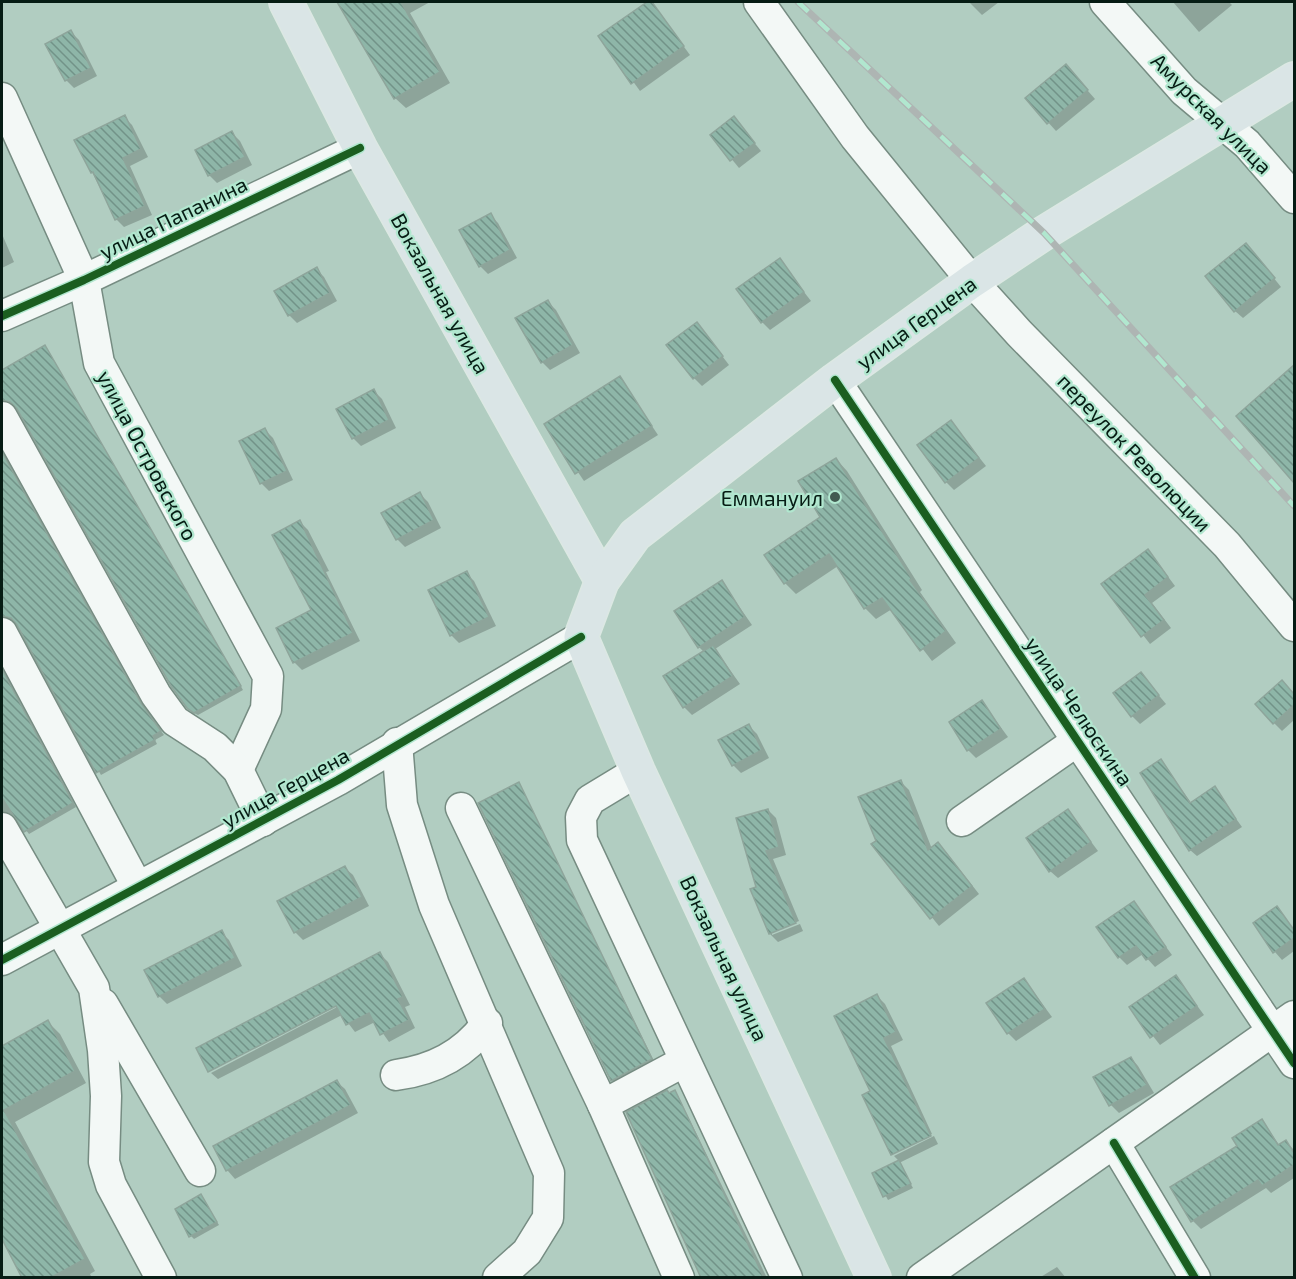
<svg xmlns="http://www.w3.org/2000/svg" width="1296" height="1279" font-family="'Exo 2',sans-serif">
<defs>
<pattern id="building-back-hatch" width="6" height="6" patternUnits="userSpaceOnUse" patternTransform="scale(1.5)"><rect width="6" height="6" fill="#8eb6a8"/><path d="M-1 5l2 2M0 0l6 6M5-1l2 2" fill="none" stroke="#729388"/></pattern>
</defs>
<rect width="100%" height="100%" fill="#b1cdc1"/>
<g fill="#0003">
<path d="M 339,2 L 430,2 L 410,13 L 450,83 L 406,108 L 395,98 Z"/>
<path d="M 651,2 L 690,55 L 640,91 L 600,36 Z"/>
<path d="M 969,2 L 999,2 L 982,15 Z"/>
<path d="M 1173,2 L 1229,2 L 1232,5 L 1199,32 Z"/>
<path d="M 71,32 L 79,40 L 97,76 L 74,88 L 66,80 Z"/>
<path d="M 1066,66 L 1095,99 L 1056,131 L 1027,99 Z"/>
<path d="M 124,117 L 132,125 L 148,157 L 130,166 L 152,215 L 124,227 L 116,219 L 76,141 Z"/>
<path d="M 734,118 L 761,151 L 739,168 L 712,135 Z"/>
<path d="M 232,133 L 240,141 L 252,165 L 217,183 L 209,175 Z"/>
<path d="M 490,215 L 498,223 L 517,258 L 488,274 L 480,266 Z"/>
<path d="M 2,234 L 14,262 L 2,268 Z"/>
<path d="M 1254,253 L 1281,287 L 1243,318 L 1235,311 Z"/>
<path d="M 779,260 L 811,301 L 770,330 L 762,322 Z"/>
<path d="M 316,269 L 324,277 L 337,301 L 297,323 L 289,315 Z"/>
<path d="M 548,302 L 556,310 L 580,353 L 550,370 L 542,362 Z"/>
<path d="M 704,332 L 729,365 L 702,386 L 694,378 Z"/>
<path d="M 45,347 L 243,690 L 198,715 L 192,712 L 16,406 L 2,404 L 2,372 Z"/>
<path d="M 1294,367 L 1294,480 L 1238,416 Z"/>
<path d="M 620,378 L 658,435 L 584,481 L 546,425 Z"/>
<path d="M 374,391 L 382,399 L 396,428 L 361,446 L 353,438 Z"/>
<path d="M 951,422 L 986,466 L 954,490 L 946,482 Z"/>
<path d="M 265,430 L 273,438 L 293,480 L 269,491 L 262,484 L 241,442 Z"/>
<path d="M 2,451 L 144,709 L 164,735 L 155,740 L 157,744 L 101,775 L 16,622 L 2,620 Z"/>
<path d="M 836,459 L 847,471 L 922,590 L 920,592 L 956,643 L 932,661 L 892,609 L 876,619 L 865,608 L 838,566 L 796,594 L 785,583 L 822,518 Z"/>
<path d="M 420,494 L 428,502 L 441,528 L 405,547 L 397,539 Z"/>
<path d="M 300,522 L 308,530 L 329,571 L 326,572 L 360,641 L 302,670 L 294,662 L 313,611 Z"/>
<path d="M 1155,559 L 1175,586 L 1152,603 L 1171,628 L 1150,644 L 1104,585 Z"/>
<path d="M 466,573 L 474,581 L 496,626 L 459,643 L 452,636 L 430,591 Z"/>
<path d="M 722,582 L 752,625 L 715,649 L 740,684 L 692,715 L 684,707 L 704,652 L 699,647 Z"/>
<path d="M 2,668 L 76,807 L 29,834 L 15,816 L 2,815 Z"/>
<path d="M 1141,674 L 1166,704 L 1140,724 L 1132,716 Z"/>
<path d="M 1282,682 L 1294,695 L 1294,720 L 1282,731 L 1274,723 Z"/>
<path d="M 982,702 L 1008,737 L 976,758 L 968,750 Z"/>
<path d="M 749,726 L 757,734 L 769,758 L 741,773 L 733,765 Z"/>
<path d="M 1161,761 L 1192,804 L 1214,788 L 1242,827 L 1197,856 L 1190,850 Z"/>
<path d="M 901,782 L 909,790 L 932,849 L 946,852 L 979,894 L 939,926 L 873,845 L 878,841 Z"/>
<path d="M 518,784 L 655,1063 L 616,1084 L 612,1080 Z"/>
<path d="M 768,810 L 776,818 L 786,855 L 773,859 L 799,921 L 772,932 L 772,935 L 800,924 L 803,931 L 778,942 L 770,934 L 752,890 L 758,888 Z"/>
<path d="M 1068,811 L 1098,851 L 1058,878 L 1050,871 Z"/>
<path d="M 345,868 L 353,875 L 369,906 L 303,940 L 295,932 Z"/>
<path d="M 1134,903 L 1172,955 L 1155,967 L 1143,954 L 1127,965 L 1119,957 Z"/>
<path d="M 1277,908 L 1294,929 L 1294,951 L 1282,960 L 1275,952 Z"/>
<path d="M 221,932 L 229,940 L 242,966 L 167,1004 L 159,996 L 146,970 Z"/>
<path d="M 380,954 L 388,962 L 410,1005 L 405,1007 L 415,1028 L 389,1042 L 375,1022 L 355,1032 L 342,1015 L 218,1079 L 211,1073 L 343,1004 L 342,1001 L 210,1070 L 210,1072 L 198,1049 Z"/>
<path d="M 1176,977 L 1204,1015 L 1160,1045 L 1131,1008 Z"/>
<path d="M 1024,979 L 1052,1017 L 1016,1041 L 1008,1033 Z"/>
<path d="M 877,996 L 885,1004 L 903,1040 L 891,1046 L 932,1134 L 893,1152 L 893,1155 Z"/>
<path d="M 48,1022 L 60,1034 L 86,1083 L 15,1122 L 95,1271 L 90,1274 L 92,1278 L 22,1278 L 2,1238 L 2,1047 Z"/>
<path d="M 1131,1058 L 1138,1066 L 1154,1093 L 1119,1113 L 1111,1105 Z"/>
<path d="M 337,1082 L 345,1089 L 358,1113 L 235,1179 L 228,1171 L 215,1147 Z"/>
<path d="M 675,1092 L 678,1096 L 767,1278 L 703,1278 L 669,1095 Z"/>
<path d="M 1262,1121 L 1280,1146 L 1286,1142 L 1294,1150 L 1294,1178 L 1271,1193 L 1266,1188 L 1201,1229 L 1193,1221 L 1239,1146 Z"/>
<path d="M 934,1136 L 938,1144 L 899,1163 L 913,1188 L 888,1200 L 874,1174 L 900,1162 L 894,1156 Z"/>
<path d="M 201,1196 L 219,1225 L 194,1239 L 191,1236 Z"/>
<path d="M 1057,1267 L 1066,1278 L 1039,1278 Z"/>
</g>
<g fill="url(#building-back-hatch)" stroke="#8ea59b" stroke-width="1.5">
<path d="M 337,2 L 401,2 L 440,72 L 394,99 Z"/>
<path d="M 647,2 L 652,2 L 684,46 L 631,84 L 598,36 Z"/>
<path d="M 71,30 L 91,68 L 65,81 L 45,44 Z"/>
<path d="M 1066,64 L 1088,90 L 1047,124 L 1025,98 Z"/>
<path d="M 125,115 L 141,149 L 123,158 L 145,206 L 115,220 L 93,172 L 91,173 L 74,140 Z"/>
<path d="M 734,116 L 755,143 L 730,161 L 710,135 Z"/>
<path d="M 232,131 L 245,157 L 208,176 L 195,150 Z"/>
<path d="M 491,213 L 510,250 L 479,267 L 459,230 Z"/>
<path d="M 1246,243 L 1275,278 L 1234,312 L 1205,276 Z"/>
<path d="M 780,258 L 804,292 L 761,323 L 736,289 Z"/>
<path d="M 317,267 L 330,293 L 288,316 L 274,291 Z"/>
<path d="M 548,300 L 573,345 L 541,363 L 515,318 Z"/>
<path d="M 697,322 L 723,356 L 693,379 L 666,345 Z"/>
<path d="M 45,345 L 241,686 L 194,713 L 187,708 L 171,686 L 17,409 L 10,402 L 2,400 L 2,370 Z"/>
<path d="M 1294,365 L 1294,483 L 1236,416 Z"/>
<path d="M 620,376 L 652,426 L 575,474 L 544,424 Z"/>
<path d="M 374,389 L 389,420 L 352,439 L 336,409 Z"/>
<path d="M 951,420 L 979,458 L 945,483 L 917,445 Z"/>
<path d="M 265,428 L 287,471 L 260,484 L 239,441 Z"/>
<path d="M 2,452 L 141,703 L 161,731 L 153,736 L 155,740 L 96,773 L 17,625 L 11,618 L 2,616 Z"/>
<path d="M 836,458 L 912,579 L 910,580 L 946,631 L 920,651 L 882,598 L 864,609 L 829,554 L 784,584 L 764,555 L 820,517 L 798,481 Z"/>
<path d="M 420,492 L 434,520 L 396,540 L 381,513 Z"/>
<path d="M 300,520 L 353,633 L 293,663 L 276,628 L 311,610 L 272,535 Z"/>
<path d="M 1148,549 L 1168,577 L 1145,595 L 1164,620 L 1141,637 L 1101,584 Z"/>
<path d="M 467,571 L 489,617 L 450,636 L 428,590 Z"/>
<path d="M 722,580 L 745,617 L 698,648 L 674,611 Z"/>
<path d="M 713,645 L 733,676 L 683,708 L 663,676 Z"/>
<path d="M 2,669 L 73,803 L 24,832 L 2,798 Z"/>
<path d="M 1141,672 L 1159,695 L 1131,717 L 1113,693 Z"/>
<path d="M 1282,680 L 1294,694 L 1294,705 L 1273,724 L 1255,704 Z"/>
<path d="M 982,700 L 1001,729 L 967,751 L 949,722 Z"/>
<path d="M 749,724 L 762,750 L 732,766 L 718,740 Z"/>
<path d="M 1161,759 L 1190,803 L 1215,786 L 1236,819 L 1189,851 L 1140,773 Z"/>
<path d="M 901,780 L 928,850 L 938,842 L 972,886 L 930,919 L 871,844 L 876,841 L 858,797 Z"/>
<path d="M 519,782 L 652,1059 L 611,1081 L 478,803 Z"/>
<path d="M 768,809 L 779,847 L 766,851 L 796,923 L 769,934 L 750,889 L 756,887 L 736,818 Z"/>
<path d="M 1068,809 L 1091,842 L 1049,872 L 1026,838 Z"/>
<path d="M 345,866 L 362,897 L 294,933 L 277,901 Z"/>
<path d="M 1134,901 L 1166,947 L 1146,960 L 1136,946 L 1118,958 L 1096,927 Z"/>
<path d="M 1277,906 L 1294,930 L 1294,938 L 1273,953 L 1253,923 Z"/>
<path d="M 222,930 L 235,958 L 158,997 L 144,970 Z"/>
<path d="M 380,952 L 403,997 L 398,999 L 409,1020 L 380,1035 L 369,1013 L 346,1025 L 336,1006 L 208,1072 L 196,1048 Z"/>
<path d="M 1176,975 L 1197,1006 L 1150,1038 L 1129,1007 Z"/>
<path d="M 1024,978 L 1045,1009 L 1007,1034 L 986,1003 Z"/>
<path d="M 877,994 L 896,1032 L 884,1038 L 931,1136 L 891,1155 L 862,1095 L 870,1091 L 834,1016 Z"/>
<path d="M 48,1020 L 75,1071 L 4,1110 L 85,1259 L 50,1278 L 22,1278 L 2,1239 L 2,1046 Z"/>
<path d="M 1131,1057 L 1147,1085 L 1109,1106 L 1093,1077 Z"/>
<path d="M 337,1080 L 351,1105 L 226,1171 L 213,1146 Z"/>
<path d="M 667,1090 L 669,1093 L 675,1090 L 764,1278 L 701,1278 L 626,1112 Z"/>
<path d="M 1262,1119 L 1278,1145 L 1286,1140 L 1294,1153 L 1294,1165 L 1262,1186 L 1258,1180 L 1191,1222 L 1170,1187 L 1237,1146 L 1232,1138 Z"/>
<path d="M 899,1160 L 911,1184 L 883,1197 L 872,1173 Z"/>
<path d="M 201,1194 L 217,1222 L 189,1237 L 175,1209 Z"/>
</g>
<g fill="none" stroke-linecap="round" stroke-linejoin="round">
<g stroke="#768c82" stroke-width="33">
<g id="minor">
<path d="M 759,2 L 855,137 L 972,281 L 1019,333 L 1227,545 L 1294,626"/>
<path d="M 1105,2 L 1184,91 L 1247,144 L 1294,198"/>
<path d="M 2,98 L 84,280 L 99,363 L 268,676 L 266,709 L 238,770"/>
<path d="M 2,316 L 84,280 L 360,148"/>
<path d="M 835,380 L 1294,1063"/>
<path d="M 2,417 L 156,695 L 175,721 L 215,747 L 238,770 L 263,821"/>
<path d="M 2,633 L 137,886"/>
<path d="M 397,743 L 402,805 L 434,905 L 549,1173 L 548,1218 L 527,1252 L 498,1278"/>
<path d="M 638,771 L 590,800 L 581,817 L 582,840 L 787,1278"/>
<path d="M 461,808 L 603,1105 L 679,1278"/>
<path d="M 962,821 L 1077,741"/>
<path d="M 2,828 L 94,988 L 103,1050 L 106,1096 L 104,1162 L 111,1185 L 161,1278"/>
<path d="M 2,960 L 338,780 L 581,637"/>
<path d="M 103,1004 L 200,1171"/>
<path d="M 396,1075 C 433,1070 465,1054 487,1023"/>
<path d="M 603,1105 L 685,1061"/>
<path d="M 1114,1143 L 1195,1278"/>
<path d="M 922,1278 L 1294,1016"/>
</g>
</g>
<g stroke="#dce8e3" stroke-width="36">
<g id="major">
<path d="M 286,2 L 360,148 L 602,581"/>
<path d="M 874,1278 L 638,771 L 581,637 L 602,581 L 635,535 L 835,380 L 972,281 L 1044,233 L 1294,79"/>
</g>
</g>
<use href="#minor" stroke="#f3f8f6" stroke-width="30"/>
<use href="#major" stroke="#dae5e6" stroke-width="33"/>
<g stroke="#aeb5b3" stroke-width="7">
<path id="rail" d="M 798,2 L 1044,233 L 1294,506"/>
</g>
<use href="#rail" stroke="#b1e7cf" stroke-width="4.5" stroke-dasharray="14" stroke-linecap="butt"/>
<g stroke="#b1e7cf" stroke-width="11">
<g id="cycleway">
<path d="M 2,316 L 84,280 L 360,148"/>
<path d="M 835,380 L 1294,1063"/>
<path d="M 2,960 L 338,780 L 581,637"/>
<path d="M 1114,1143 L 1195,1278"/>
</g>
</g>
<use href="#cycleway" stroke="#1b5e20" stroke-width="8"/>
</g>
<circle fill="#425a51" stroke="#b1e7cf" stroke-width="2" cx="835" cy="497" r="6"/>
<g text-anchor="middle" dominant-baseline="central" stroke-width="4.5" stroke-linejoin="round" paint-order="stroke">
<g font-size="21" fill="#061c14" stroke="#b1e7cf">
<text transform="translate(1212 113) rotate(45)">Амурская улица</text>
<text transform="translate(173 217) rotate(-26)">улица Папанина</text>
<text transform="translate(441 293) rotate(61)">Вокзальная улица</text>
<text transform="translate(916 322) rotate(-36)">улица Герцена</text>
<text transform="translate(1135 452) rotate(46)">переулок Революции</text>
<text transform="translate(148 455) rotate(62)">улица Островского</text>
<text transform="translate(1080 711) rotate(56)">улица Челюскина</text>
<text transform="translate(285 787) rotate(-29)">улица Герцена</text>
<text transform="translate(725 958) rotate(65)">Вокзальная улица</text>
</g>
<g font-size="21" fill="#061c14" stroke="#b1e7cf" text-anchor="end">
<text x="823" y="497">Еммануил</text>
</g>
</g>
<rect width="1296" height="1279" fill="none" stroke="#061c14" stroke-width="6"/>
</svg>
